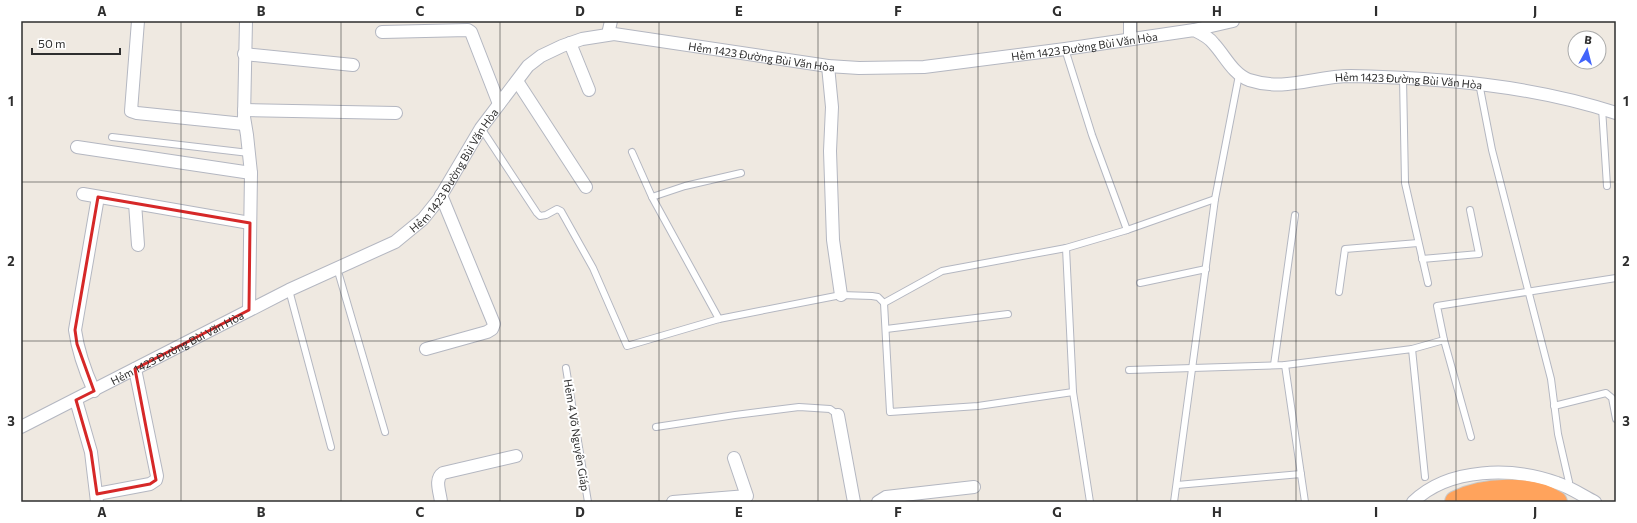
<svg xmlns="http://www.w3.org/2000/svg" width="1637" height="523" font-family="Commissioner,sans-serif">
<rect width="100%" height="100%" fill="#efe9e1"/>
<g fill="none" stroke-linecap="round" stroke-linejoin="round">
<g stroke="#b4b7c1" stroke-width="8">
<g id="service">
<path d="M 1065,49 L 1092,135 L 1127,230"/>
<path d="M 1403,78 L 1405,183 L 1428,283"/>
<path d="M 1479,83 L 1492,150 L 1551,379 L 1558,434 L 1569,482"/>
<path d="M 1602,108 L 1607,186"/>
<path d="M 481,128 L 537,213 L 540,216 L 546,215 L 557,209 L 561,211 L 593,268 L 627,346 L 719,319 L 841,295 L 872,296 L 878,297 L 884,303 L 942,271 L 1066,248 L 1127,230 L 1215,199"/>
<path d="M 112,137 L 249,153"/>
<path d="M 632,152 L 652,197 L 719,319"/>
<path d="M 652,197 L 685,186 L 741,173"/>
<path d="M 1066,248 L 1073,392 L 1090,502"/>
<path d="M 1422,259 L 1479,254 L 1470,210"/>
<path d="M 337,268 L 385,432"/>
<path d="M 1140,283 L 1206,269"/>
<path d="M 289,290 L 331,447"/>
<path d="M 1339,292 L 1345,249 L 1418,243"/>
<path d="M 884,303 L 890,412 L 978,406 L 1073,392"/>
<path d="M 886,329 L 1008,314"/>
<path d="M 1412,349 L 1444,340"/>
<path d="M 1274,365 L 1295,215"/>
<path d="M 1285,365 L 1305,502"/>
<path d="M 566,368 L 588,502"/>
<path d="M 1129,370 L 1285,365 L 1412,349 L 1425,477"/>
<path d="M 1554,406 L 1606,393 L 1612,398 L 1616,419"/>
<path d="M 656,427 L 735,415 L 799,407 L 830,409 L 838,415"/>
<path d="M 1471,437 L 1444,340 L 1437,306 L 1616,278"/>
<path d="M 1177,485 L 1301,474"/>
<path d="M 1174,502 L 1215,199 L 1239,75"/>
</g>
</g>
<g stroke="#b4b7c1" stroke-width="14">
<g id="minor">
<path d="M 138,21 L 131,111 L 137,113 L 244,124"/>
<path d="M 246,21 L 244,117 L 247,135 L 251,173 L 249,310"/>
<path d="M 1194,30 L 1233,21"/>
<path d="M 382,32 L 468,30 L 471,32 L 499,104"/>
<path d="M 608,34 L 611,21"/>
<path d="M 1130,39 L 1130,21"/>
<path d="M 570,43 L 589,90"/>
<path d="M 244,54 L 353,65"/>
<path d="M 828,66 L 832,107 L 830,151 L 833,240 L 841,295"/>
<path d="M 517,81 L 586,187"/>
<path d="M 244,110 L 396,113"/>
<path d="M 77,147 L 251,173"/>
<path d="M 83,194 L 250,223"/>
<path d="M 135,203 L 138,245"/>
<path d="M 426,349 L 487,332 L 492,329 L 494,324 L 441,195"/>
<path d="M 94,391 C 85,371 78,352 75,330 L 98,197"/>
<path d="M 76,400 L 91,452 L 97,502"/>
<path d="M 838,415 L 854,502"/>
<path id="s1" d="M 21,427 L 289,290 L 395,242 L 423,219 L 439,199 L 481,128 L 528,66 L 541,56 L 562,46 L 582,39 L 614,34 L 828,66 L 859,68 L 924,67 L 1065,49 L 1194,30 C 1202,34 1209,37 1214,44 C 1225,56 1233,74 1249,80 C 1286,92 1314,76 1351,76 C 1440,78 1531,85 1616,113"/>
<path d="M 97,494 L 150,484 L 156,480 L 157,476 L 135,369"/>
<path d="M 441,502 C 440,492 434,479 443,473 L 516,456"/>
<path d="M 673,502 L 747,496 L 734,458"/>
<path d="M 878,502 L 886,497 L 974,487"/>
<path d="M 1413,502 C 1449,467 1513,467 1557,483 C 1570,487 1583,496 1595,502"/>
</g>
</g>
<g stroke="#c9c9c9" stroke-width="24">
<path id="motorway" d="M 1456,502 C 1484,488 1530,486 1556,502"/>
</g>
<use href="#service" stroke="#fff" stroke-width="6"/>
<use href="#minor" stroke="#fff" stroke-width="12"/>
<use href="#motorway" stroke="#ffa35c" stroke-width="22"/>
</g>
<path fill="none" stroke="#d62828" stroke-width="3" stroke-linejoin="round" d="M 98,197 L 250,223 L 249,310 L 135,369 L 156,480 L 150,484 L 97,494 L 91,452 L 76,400 L 94,391 L 77,344 L 75,330 Z"/>
<path fill="none" stroke="#2e2e2e" stroke-width="1" stroke-opacity="0.55" d="M 181,21 L 181,502M 341,21 L 341,502M 500,21 L 500,502M 659,21 L 659,502M 818,21 L 818,502M 978,21 L 978,502M 1137,21 L 1137,502M 1296,21 L 1296,502M 1456,21 L 1456,502M 21,182 L 1616,182M 21,341 L 1616,341"/>
<g text-anchor="middle" dominant-baseline="central" stroke-width="4" stroke-linejoin="round" paint-order="stroke">
<g font-size="11" fill="#2e2e2e" stroke="#fff">
<text stroke="none"><textPath href="#s1" startOffset="1207">Hẻm 1423 Đường Bùi Văn Hòa</textPath></text>
<text stroke="none"><textPath href="#s1" startOffset="882">Hẻm 1423 Đường Bùi Văn Hòa</textPath></text>
<text stroke="none"><textPath href="#s1" startOffset="1554">Hẻm 1423 Đường Bùi Văn Hòa</textPath></text>
<text stroke="none"><textPath href="#s1" startOffset="511">Hẻm 1423 Đường Bùi Văn Hòa</textPath></text>
<text stroke="none"><textPath href="#s1" startOffset="175">Hẻm 1423 Đường Bùi Văn Hòa</textPath></text>
<text transform="translate(577 435) rotate(81)">Hẻm 4 Võ Nguyên Giáp</text>
</g>
</g>
<rect width="1637" height="523" fill="none" stroke="#ffffff" stroke-width="44"/>
<g transform="translate(1587 50) rotate(7)"><circle r="19" fill="#ffffff" stroke="#ababab"/>
<path d="M0-3L7 15L0 10L-7 15Z" fill="#4264fb"/>
<text y="-6" font-size="11" font-weight="bold" text-anchor="middle" fill="#2e2e2e">B</text>
</g>
<path d="M32 48v6h88v-6" fill="none" stroke="#2e2e2e" stroke-width="2"/>
<text x="38" y="48" font-size="12" fill="#2e2e2e" stroke="#ffffff" stroke-width="3" paint-order="stroke">50 m</text>
<rect x="22" y="22" width="1593" height="479" fill="none" stroke="#2e2e2e" stroke-width="1.5"/>
<g font-size="13" text-anchor="middle" font-weight="bold" fill="#2e2e2e">
<text x="102" y="16">A</text>
<text x="261" y="16">B</text>
<text x="420" y="16">C</text>
<text x="580" y="16">D</text>
<text x="739" y="16">E</text>
<text x="898" y="16">F</text>
<text x="1057" y="16">G</text>
<text x="1217" y="16">H</text>
<text x="1376" y="16">I</text>
<text x="1535" y="16">J</text>
<text x="11" y="106">1</text>
<text x="1626" y="106">1</text>
<text x="11" y="266">2</text>
<text x="1626" y="266">2</text>
<text x="11" y="426">3</text>
<text x="1626" y="426">3</text>
<text x="102" y="517">A</text>
<text x="261" y="517">B</text>
<text x="420" y="517">C</text>
<text x="580" y="517">D</text>
<text x="739" y="517">E</text>
<text x="898" y="517">F</text>
<text x="1057" y="517">G</text>
<text x="1217" y="517">H</text>
<text x="1376" y="517">I</text>
<text x="1535" y="517">J</text>
</g>
</svg>
